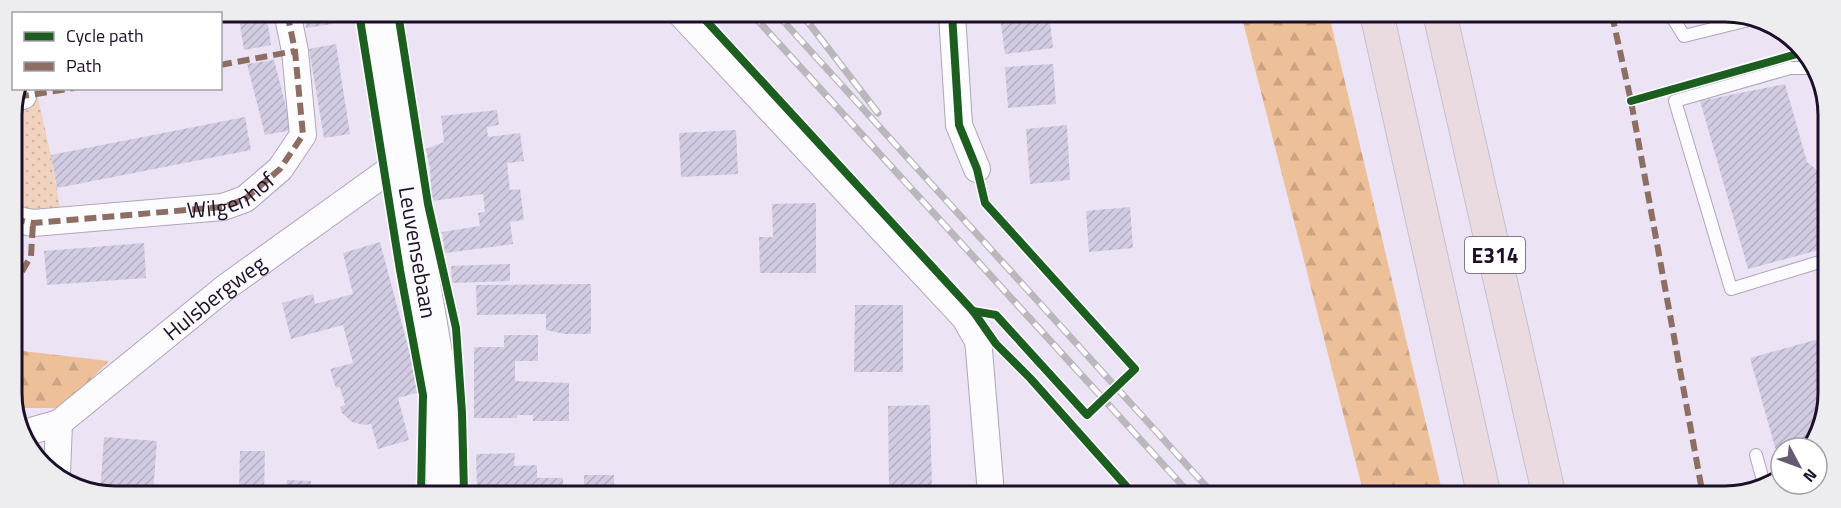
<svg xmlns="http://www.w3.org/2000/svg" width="1841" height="508" font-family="'Titillium Web',sans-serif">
<defs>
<pattern id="grass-dots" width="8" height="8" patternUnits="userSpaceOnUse" patternTransform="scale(1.5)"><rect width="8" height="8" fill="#f1d2bf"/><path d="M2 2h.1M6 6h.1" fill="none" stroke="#ceb3a4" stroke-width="1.8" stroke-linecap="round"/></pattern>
<pattern id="forest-firs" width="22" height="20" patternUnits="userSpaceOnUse" patternTransform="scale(1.5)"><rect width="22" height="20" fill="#edc099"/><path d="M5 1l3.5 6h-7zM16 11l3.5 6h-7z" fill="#cba484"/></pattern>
<pattern id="building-hatch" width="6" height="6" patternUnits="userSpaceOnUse" patternTransform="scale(1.5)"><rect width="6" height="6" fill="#d1cce2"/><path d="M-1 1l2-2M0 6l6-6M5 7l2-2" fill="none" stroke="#b3aec2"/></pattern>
</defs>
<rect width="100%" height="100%" fill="#ece4f5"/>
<path fill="url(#grass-dots)" d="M 37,94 L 51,155 L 62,220 L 13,207 L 12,109 L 17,97 Z"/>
<g fill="url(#forest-firs)">
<path d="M 1241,14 L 1329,15 L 1443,495 L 1364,495 Z"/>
<path d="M 14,350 L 109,361 L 62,408 L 14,408 Z"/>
</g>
<g fill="url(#building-hatch)">
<path d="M 238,12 L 266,12 L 271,45 L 244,50 Z"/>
<path d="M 304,12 L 331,12 L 332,24 L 306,28 Z"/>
<path d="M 1017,14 L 1049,14 L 1053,48 L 1005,54 L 1000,16 Z"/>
<path d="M 1698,15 L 1720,15 L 1720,16 L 1700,22 Z"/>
<path d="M 336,44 L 350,134 L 324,138 L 309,49 Z"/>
<path d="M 274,60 L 292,130 L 265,135 L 247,64 Z"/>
<path d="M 1053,64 L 1056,104 L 1008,108 L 1005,67 Z"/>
<path d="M 1785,84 L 1807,162 L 1827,178 L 1826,248 L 1748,269 L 1700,101 Z"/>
<path d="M 497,110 L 499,125 L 487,127 L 488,137 L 520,133 L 524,161 L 507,163 L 510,190 L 520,189 L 524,220 L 510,222 L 513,244 L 445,253 L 442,232 L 480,226 L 478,213 L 485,212 L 483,194 L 432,201 L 430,168 L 426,149 L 444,142 L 441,116 Z"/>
<path d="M 245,117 L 251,150 L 57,188 L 51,155 Z"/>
<path d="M 1067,125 L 1070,180 L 1030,184 L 1026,129 Z"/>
<path d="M 736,130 L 738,174 L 681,177 L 679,133 Z"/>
<path d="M 816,203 L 816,273 L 760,273 L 759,237 L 773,237 L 772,204 Z"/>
<path d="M 1130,207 L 1133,248 L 1089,252 L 1086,211 Z"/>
<path d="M 380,242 L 420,392 L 398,398 L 409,440 L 378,449 L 371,424 L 364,425 L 352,422 L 342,413 L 340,407 L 345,405 L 340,387 L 336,388 L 330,369 L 353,363 L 343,325 L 291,339 L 282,303 L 313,294 L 315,304 L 353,294 L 343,253 Z"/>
<path d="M 144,243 L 146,278 L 47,285 L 44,251 Z"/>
<path d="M 510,264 L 510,281 L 452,283 L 451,266 Z"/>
<path d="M 591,284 L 591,334 L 565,334 L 546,330 L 546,314 L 477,315 L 476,285 Z"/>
<path d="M 855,305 L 903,305 L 903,372 L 854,372 Z"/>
<path d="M 504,335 L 538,335 L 538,361 L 515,361 L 515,381 L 569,383 L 569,421 L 533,421 L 533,415 L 517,415 L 517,418 L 474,418 L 474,347 L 504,347 Z"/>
<path d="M 1826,337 L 1826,419 L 1806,448 L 1781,448 L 1780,465 L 1750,358 Z"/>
<path d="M 930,405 L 932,489 L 889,489 L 888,406 Z"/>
<path d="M 104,437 L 157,441 L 153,493 L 100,493 Z"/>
<path d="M 240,451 L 265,451 L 264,493 L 239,493 Z"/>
<path d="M 515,453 L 514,466 L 537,465 L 537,478 L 563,478 L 563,494 L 477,493 L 476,454 Z"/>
<rect x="584" y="475" width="30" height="19"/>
<path d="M 287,480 L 311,481 L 311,493 L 286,493 Z"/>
</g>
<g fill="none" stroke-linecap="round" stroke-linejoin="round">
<g stroke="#b0a6ba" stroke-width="14">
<g id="lane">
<path d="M 1671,15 L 1684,36 L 1757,18"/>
<path d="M 1813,68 L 1790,68 L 1675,101 L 1731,289 L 1826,260"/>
<path d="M 1756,455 L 1764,484"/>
</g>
</g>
<g stroke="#b0a6ba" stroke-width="28">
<g id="street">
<path d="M 680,13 L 965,318 L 978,341 L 979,350 L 991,494"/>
<path d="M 952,14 L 959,125 L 977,169"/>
<path d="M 22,88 L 23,96"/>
<path d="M 13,219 L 33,223 L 223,207 L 245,199 L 280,169 L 303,135 L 295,51 L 287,12"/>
<path id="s1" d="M 24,433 L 59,423 L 226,287 L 403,160"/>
<path d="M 57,474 L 59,423"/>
</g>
</g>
<g stroke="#b0a6ba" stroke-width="35">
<g id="secondary">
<path id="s2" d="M 376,13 L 438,367 L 444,493"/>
</g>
</g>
<g stroke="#c6c1cc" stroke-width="35">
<g id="highway">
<path d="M 1377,15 L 1484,495"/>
<path d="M 1440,15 L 1549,495"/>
</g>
</g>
<g stroke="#d1cfd4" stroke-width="4" stroke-dasharray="4.5 4.5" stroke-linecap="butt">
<path d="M 983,196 L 985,203 L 1135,369"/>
<path d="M 1000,320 L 1087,415"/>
</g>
<use href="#lane" stroke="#fcfbfe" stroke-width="12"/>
<use href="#street" stroke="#fcfbfe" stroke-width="26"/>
<use href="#secondary" stroke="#fcfbfe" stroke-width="33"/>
<use href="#highway" stroke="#e9dbe0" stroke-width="33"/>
<g stroke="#bab7bd" stroke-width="7">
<g id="rail">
<path d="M 751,13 L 1191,495"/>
<path d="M 776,13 L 1214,495"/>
<path d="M 801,13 L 878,113"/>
</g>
</g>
<use href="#rail" stroke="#fff" stroke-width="4.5" stroke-dasharray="14" stroke-linecap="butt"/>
<g stroke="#8d6e63" stroke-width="6" stroke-dasharray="12 6" stroke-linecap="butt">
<path d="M 133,12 L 134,14"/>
<path d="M 1612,15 L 1631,101 L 1703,496"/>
<path d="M 220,65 L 295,51"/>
<path d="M 17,97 L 74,88"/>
<path id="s3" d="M 13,219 L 33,223 L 223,207 L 245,199 L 280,169 L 303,135 L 295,51 L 287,12"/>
<path d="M 13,287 L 31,256 L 33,223"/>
</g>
<g stroke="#fff" stroke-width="11">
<g id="cycleway">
<path d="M 359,13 L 400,270 L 423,395 L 421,493"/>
<path d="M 398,13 L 428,204 L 456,328 L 462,413 L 464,493"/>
<path d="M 699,13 L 973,311 L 996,344 L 1030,378 L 1134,495"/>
<path d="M 952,14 L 959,125 L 977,169 L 985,203 L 1135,369 L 1087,415 L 996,315 L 973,311"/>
<path d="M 1631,101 L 1804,52"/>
</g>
</g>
<use href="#cycleway" stroke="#1b5e20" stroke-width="8"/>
</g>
<g text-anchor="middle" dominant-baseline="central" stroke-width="5" stroke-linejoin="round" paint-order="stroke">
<rect fill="#fff" stroke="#615769" stroke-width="1.5" x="1465" y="237" width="60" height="36" rx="4.5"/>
<g font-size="21" font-weight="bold" fill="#1d0f29">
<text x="1495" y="255">E314</text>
</g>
<g font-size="22" fill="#1d0f29" stroke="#fff">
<text stroke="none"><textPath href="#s3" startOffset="222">Wilgenhof</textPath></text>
<text stroke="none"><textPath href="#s2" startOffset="243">Leuvensebaan</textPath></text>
<text stroke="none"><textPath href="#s1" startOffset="236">Hulsbergweg</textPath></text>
</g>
</g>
<path d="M0 0H1841V508H0ZM115 22H1725A93 93 0 0 1 1818 115V393A93 93 0 0 1 1725 486H115A93 93 0 0 1 22 393V115A93 93 0 0 1 115 22Z" fill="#edecee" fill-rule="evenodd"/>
<path fill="none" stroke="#1d0f29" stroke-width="3" d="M115 22H1725A93 93 0 0 1 1818 115V393A93 93 0 0 1 1725 486H115A93 93 0 0 1 22 393V115A93 93 0 0 1 115 22Z"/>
<rect x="12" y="12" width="210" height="78" fill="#ffffff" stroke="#a59fa9" stroke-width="1.5"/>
<rect x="24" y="32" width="30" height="9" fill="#1b5e20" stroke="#a59fa9" stroke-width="1.5"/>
<text x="66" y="42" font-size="18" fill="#1d0f29">Cycle path</text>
<rect x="24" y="62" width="30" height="9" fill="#8d6e63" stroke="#a59fa9" stroke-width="1.5"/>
<text x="66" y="72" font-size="18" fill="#1d0f29">Path</text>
<g transform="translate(1799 466) rotate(131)"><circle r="28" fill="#ffffff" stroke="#a59fa9" stroke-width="1.5"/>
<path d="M0-4.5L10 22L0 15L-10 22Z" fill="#655a70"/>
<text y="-9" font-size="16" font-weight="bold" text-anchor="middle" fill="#1d0f29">N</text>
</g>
</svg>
